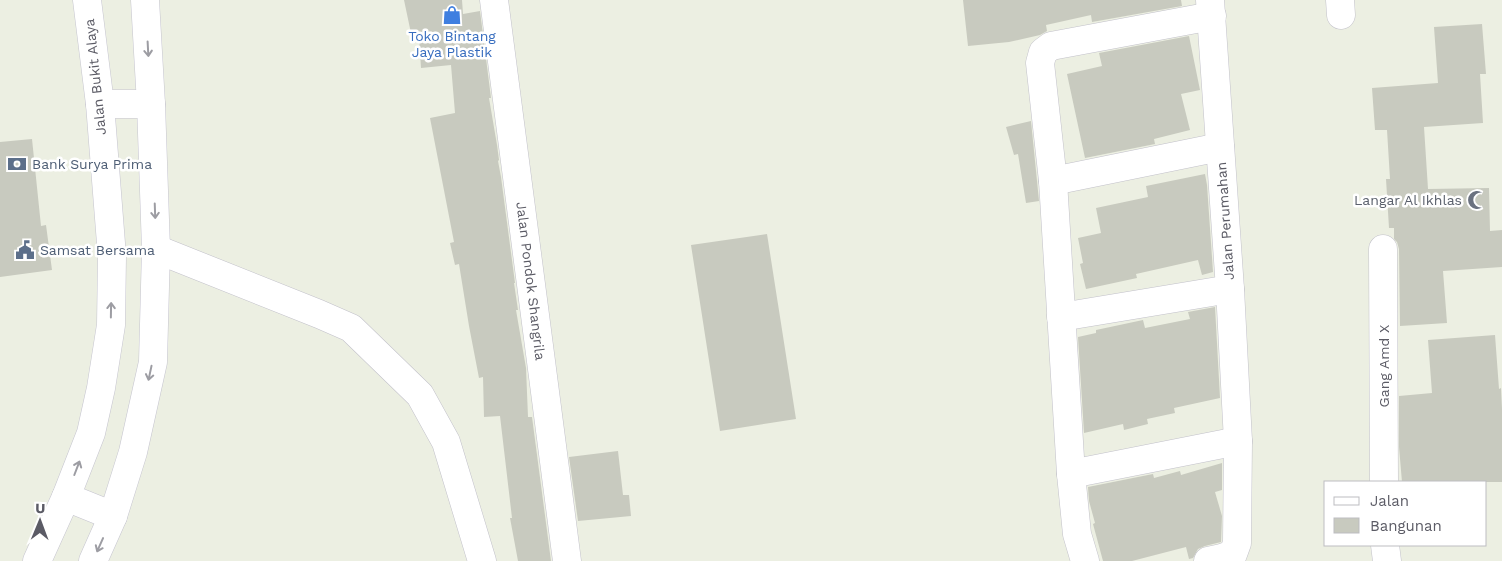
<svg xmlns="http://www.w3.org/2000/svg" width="1502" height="561" font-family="'Work Sans',sans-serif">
<rect width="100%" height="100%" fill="#ecefe2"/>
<g fill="#c8cabf">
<path d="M 404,0 L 462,0 L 463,14 L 480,11 L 491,98 L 489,98 L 497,145 L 499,160 L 498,161 L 501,177 L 515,283 L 514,283 L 518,310 L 516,310 L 526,368 L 528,417 L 532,417 L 551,561 L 518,561 L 510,518 L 512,518 L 500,416 L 484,417 L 483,377 L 479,378 L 469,326 L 459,264 L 455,265 L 450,243 L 454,242 L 430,118 L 455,113 L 451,65 L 421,68 L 419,37 L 412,38 Z"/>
<path d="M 963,0 L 1181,0 L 1182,6 L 1092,22 L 1091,15 L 1046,25 L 1047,31 L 1040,35 L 1009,42 L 968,46 Z"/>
<path d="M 1482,24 L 1486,74 L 1480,74 L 1483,123 L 1424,127 L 1428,189 L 1489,188 L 1490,231 L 1502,230 L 1502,267 L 1443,271 L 1447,323 L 1400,326 L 1399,249 L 1397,242 L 1394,239 L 1394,228 L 1389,228 L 1386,179 L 1390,179 L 1387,130 L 1375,130 L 1372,88 L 1438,83 L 1434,27 Z"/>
<path d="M 1189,36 L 1200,90 L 1181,94 L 1190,130 L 1154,139 L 1155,144 L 1085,158 L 1067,74 L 1102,66 L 1099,53 Z"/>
<path d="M 1031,121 L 1039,201 L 1026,203 L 1018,154 L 1014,155 L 1006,127 Z"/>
<path d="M 32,139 L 41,226 L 46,225 L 52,270 L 0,277 L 0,142 Z"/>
<path d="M 1205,174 L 1207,185 L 1213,272 L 1202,275 L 1198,260 L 1136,274 L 1137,278 L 1086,289 L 1080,264 L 1083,263 L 1078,238 L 1101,233 L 1096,208 L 1148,197 L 1146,186 Z"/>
<path d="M 767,234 L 796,419 L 720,431 L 691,245 Z"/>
<path d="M 1215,307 L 1220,398 L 1174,408 L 1175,413 L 1147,419 L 1148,424 L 1124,430 L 1123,424 L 1084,433 L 1078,337 L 1096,333 L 1096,330 L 1143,320 L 1145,328 L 1190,319 L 1188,312 Z"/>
<path d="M 1495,335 L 1499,389 L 1501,388 L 1502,409 L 1502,482 L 1402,482 L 1399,447 L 1399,396 L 1432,393 L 1428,340 Z"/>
<path d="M 618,451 L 623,495 L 629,495 L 631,516 L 578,521 L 569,457 Z"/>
<path d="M 1222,463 L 1222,490 L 1215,492 L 1222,516 L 1221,542 L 1205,546 L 1198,549 L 1193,558 L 1189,559 L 1186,547 L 1132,561 L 1103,561 L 1093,524 L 1095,523 L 1089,501 L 1088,487 L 1153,474 L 1154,478 L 1180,471 L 1181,475 Z"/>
</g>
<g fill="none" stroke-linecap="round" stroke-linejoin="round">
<g stroke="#c2c1ca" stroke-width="29">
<g id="street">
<path d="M 494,0 L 567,561"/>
<path d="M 1340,0 L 1341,15"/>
<path d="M 1053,181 L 1220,147"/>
<path d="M 156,249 L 319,314 L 351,328 L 420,395 L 446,442 L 482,561"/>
<path d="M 1383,249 L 1384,482"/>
<path d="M 1061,317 L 1230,289"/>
<path d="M 1071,474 L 1238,441"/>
<path d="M 1385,545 L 1387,561"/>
<path d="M 1085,561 L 1077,534 L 1071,474 L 1053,181 L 1040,63 L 1043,52 L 1051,46 L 1212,16"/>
<path d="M 1208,561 L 1222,558 L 1233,554 L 1237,543 L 1238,441 L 1230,289 L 1210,0"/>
</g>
</g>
<g stroke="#c5c4cf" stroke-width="29">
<g id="secondary">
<path d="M 100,104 L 151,104"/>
<path d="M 66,497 L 113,516"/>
<path d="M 37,561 L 66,497 L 91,433 L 101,388 L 111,325 L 112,256 L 100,104 L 87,0"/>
<path d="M 93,561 L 113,516 L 133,452 L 153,362 L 156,249 L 151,104 L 145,0"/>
</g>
</g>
<use href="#street" stroke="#fff" stroke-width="28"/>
<use href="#secondary" stroke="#fff" stroke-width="28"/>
</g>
<defs><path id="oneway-shaft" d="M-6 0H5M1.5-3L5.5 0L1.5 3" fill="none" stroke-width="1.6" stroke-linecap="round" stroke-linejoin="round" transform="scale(1.25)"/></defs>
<g stroke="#9d9da3">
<use href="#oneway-shaft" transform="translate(148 49) rotate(87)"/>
<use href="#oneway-shaft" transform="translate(155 211) rotate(88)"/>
<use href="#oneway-shaft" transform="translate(111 310) rotate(-89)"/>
<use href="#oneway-shaft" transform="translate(150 373) rotate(102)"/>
<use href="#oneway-shaft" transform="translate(77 468) rotate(-69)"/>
<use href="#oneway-shaft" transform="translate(100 545) rotate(114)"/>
</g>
<defs>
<g id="shop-bare" transform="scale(1.5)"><path d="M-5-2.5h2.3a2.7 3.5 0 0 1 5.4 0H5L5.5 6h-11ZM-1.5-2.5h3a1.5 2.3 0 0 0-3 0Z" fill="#3f7fe0" stroke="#fff" stroke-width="2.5" paint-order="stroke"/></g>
<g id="bank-bare" transform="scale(1.5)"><path d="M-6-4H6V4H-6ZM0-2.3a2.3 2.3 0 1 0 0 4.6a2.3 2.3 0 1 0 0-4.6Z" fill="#5c6f8a" stroke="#fff" stroke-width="2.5" paint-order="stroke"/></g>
<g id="mosque-bare" transform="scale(1.5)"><path d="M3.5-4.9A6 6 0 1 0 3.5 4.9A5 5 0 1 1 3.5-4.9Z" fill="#6b7280" stroke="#fff" stroke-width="2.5" paint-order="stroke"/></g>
<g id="civic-bare" transform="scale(1.5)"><path d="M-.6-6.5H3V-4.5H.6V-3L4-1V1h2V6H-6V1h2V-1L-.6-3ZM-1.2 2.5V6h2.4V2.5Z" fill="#5c6f8a" stroke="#fff" stroke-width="2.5" paint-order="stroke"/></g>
</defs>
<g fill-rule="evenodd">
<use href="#shop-bare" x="452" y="15"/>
<use href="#bank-bare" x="17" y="164"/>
<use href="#mosque-bare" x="1477" y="200"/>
<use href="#civic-bare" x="25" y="250"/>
</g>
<g text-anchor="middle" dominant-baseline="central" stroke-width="5" stroke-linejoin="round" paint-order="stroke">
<g font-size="14" fill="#366cbe" stroke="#fff">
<text x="452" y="36">Toko Bintang<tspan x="452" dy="16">Jaya Plastik</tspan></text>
</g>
<g font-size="14" fill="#5b5b65" stroke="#fff">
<text transform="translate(95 77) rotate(-96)">Jalan Bukit Alaya</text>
<text transform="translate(1225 221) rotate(-94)">Jalan Perumahan</text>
<text transform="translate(531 281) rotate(83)">Jalan Pondok Shangrila</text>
<text transform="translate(1384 366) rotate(-90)">Gang Amd X</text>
</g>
<g font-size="14" fill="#4e5e75" stroke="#fff" text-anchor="start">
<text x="32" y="164">Bank Surya Prima</text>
<text x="40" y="250">Samsat Bersama</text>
</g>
<g font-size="14" fill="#5b616d" stroke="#fff" text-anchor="end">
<text x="1462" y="200">Langar Al Ikhlas</text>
</g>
</g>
<rect x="1324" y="481" width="162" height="65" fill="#ffffff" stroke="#bdbdc1"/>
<rect x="1334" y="497" width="25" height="8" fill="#ffffff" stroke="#bdbdc1"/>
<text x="1370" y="506" font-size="15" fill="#5b5b65">Jalan</text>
<rect x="1334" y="518" width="25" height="15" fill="#c8cabf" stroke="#bdbdc1"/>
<text x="1370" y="531" font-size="15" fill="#5b5b65">Bangunan</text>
<g transform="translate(40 521) rotate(1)" stroke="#ffffff" stroke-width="4" paint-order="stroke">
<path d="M0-4L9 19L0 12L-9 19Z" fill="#5b5b65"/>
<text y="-8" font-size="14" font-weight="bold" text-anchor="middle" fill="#5b5b65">U</text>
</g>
</svg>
